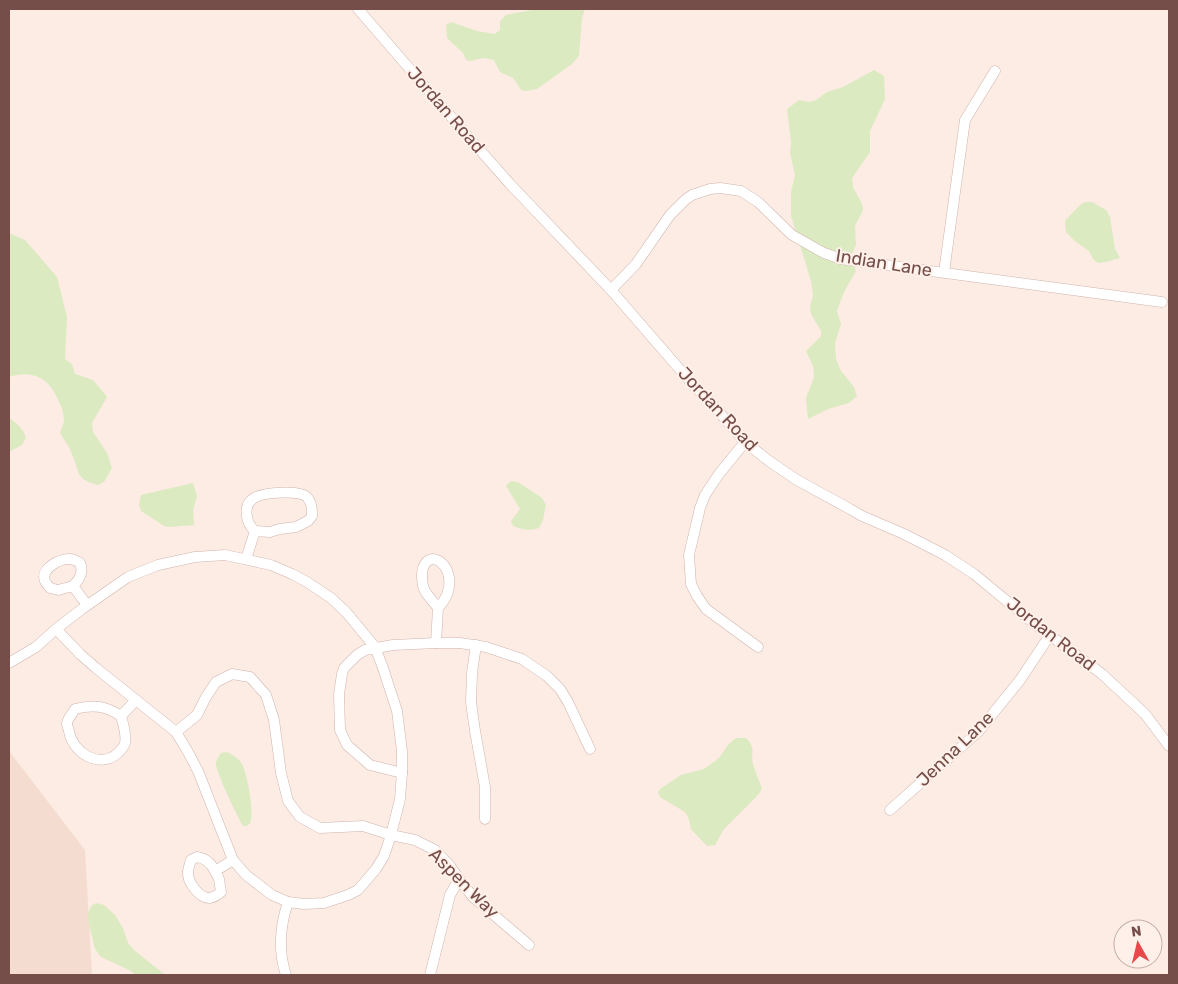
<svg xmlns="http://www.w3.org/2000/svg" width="1178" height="984" font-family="Rubik,sans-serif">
<rect width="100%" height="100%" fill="#fcece3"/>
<path fill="#f4dcd1" d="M 9,751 L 85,850 L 92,975 L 9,975 Z"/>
<g fill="#dceac1">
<path d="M 537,9 L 585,9 L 582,18 L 579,56 L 572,64 L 537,89 L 526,91 L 521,90 L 513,78 L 500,72 L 494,60 L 483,58 L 470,61 L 466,60 L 463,53 L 447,38 L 446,25 L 451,22 L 477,31 L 495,34 L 500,30 L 500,21 L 506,15 Z"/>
<path d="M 874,70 L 884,76 L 885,99 L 870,131 L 870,152 L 852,178 L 853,187 L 862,204 L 863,210 L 855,226 L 856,245 L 851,256 L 856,271 L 844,292 L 837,311 L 841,324 L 835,343 L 836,359 L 841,371 L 854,387 L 857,396 L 849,403 L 828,409 L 808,419 L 806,398 L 814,377 L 813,366 L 806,351 L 821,336 L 821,331 L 811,314 L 810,306 L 813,295 L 811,281 L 791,216 L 791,192 L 795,175 L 790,153 L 791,142 L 787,109 L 799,100 L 810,102 L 816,100 L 827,92 L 843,87 Z"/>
<path d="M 1085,202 L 1092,202 L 1106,210 L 1110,217 L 1115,249 L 1120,258 L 1106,262 L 1098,263 L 1093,259 L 1089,251 L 1075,241 L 1066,232 L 1065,221 L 1080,205 Z"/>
<path d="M 9,233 L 25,240 L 57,277 L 67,317 L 65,359 L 72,364 L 75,374 L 93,380 L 107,397 L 92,423 L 93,432 L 107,453 L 112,468 L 104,482 L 98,485 C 75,479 80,473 72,454 C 70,447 64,440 60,433 C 61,429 63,425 64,421 C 64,415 62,407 59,402 C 50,378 33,369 9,377 Z"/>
<path d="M 9,418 C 16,422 24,430 26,438 L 22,445 L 9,452 Z"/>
<path d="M 511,481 L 518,482 L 542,498 L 546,505 L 543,520 L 539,528 C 529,531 523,530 513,526 L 511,521 L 520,509 L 506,486 Z"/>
<path d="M 193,483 L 197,496 L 193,510 L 194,525 L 169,527 L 164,526 L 141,511 L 139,505 L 141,495 Z"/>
<path d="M 736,738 L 746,738 C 757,749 750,753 753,764 C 755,772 759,780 762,788 L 760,792 L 757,796 L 724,829 L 715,845 L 707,846 L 691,829 L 689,819 L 685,812 L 660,797 L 658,792 L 660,789 L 681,775 L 704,769 L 719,758 L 728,745 Z"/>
<path d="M 227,752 C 233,755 238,758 242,764 C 247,773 255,814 250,823 C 249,824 248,825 247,826 L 243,826 C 238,818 215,770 216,763 C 216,760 219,756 221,753 Z"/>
<path d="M 96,903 L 104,905 L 115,915 L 123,928 L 128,943 L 134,950 L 165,975 L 136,975 L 129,970 L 101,957 L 95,949 L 89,925 L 88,914 L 91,906 Z"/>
</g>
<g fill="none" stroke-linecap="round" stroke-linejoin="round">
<g stroke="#d0b3ad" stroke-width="11">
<g id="street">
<path d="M 358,9 L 472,141 L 510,184 L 611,290 L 695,387 L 708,399 L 745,442 L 769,461 L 797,480 L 850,509 L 862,516 L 904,534 L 945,555 L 974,574 L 1036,625 L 1102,674 L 1145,714 L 1169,746"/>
<path d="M 944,272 L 965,120 L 995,71"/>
<path d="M 611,290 L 636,264 L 670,215 L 685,200 L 692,195 L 710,189 L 720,188 L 741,191 L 758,202 L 792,235 L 824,253 L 841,259 L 1162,302"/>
<path d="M 745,442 L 719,474 L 705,495 L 700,508 L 689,555 L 690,570 L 691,584 L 697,596 L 706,609 L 758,647"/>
<path d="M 246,559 L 255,531 L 270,532 L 280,529 L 296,527 L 308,521 L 312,516 C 312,509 312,503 307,497 C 299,490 264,492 254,498 C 242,505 246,524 255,531"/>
<path d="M 73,586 C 80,579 84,572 80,563 C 77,561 73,559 69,559 C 59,559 40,569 45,581 C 46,584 49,586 50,588 L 58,590 L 73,586 L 87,605"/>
<path d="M 436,643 L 438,608 C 434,602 427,596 424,589 C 422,584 422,578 422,573 C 426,545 456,564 448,591 C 447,598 442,603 438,608"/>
<path d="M 476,645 L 472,673 L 471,702 L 475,731 L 485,787 L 485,819"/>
<path d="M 9,663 L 36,647 L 56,629 L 82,609 L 115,586 L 128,577 L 158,565 L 195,557 L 225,555 L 271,565 L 292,574 L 307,582 L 331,598 L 346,612 L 375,647 L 383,668 L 397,711 L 402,751 L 402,773 L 400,799 L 391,835 L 384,856 L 376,869 L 358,890 L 348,895 L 324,903 L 304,904 L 288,902 L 272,895 L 246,875 L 233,860 L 198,771 L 188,752 L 176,732 L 96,668 L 80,654 L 56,629"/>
<path d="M 121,716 C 123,724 127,735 125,743 C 124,747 121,750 118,753 C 99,770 72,752 69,731 C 68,728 67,725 67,723 C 68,718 73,713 75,709 C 93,704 106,706 121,716 L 136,700"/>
<path d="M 176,732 L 197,715 L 206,697 L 216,682 L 232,674 L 250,677 L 266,695 L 274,720 L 281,773 L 288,801 L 300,817 L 320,828 L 363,826 L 391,835 L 415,840 L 435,850 L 450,866 L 459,879 L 473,897 L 529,945"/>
<path d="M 402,773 L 370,765 L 347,745 L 340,730 L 339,694 L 342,674 L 344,668 L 357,655 L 365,650 L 393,645 L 436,643 L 460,643 L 486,647 L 522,659 L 547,676 L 560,689 L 568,702 L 590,749"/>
<path d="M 890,810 L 978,732 L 1020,680 L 1050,635"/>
<path d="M 215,871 C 211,863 205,858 197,857 L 191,860 C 190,864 188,868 188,872 C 187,882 200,899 210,898 C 214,897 218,895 221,892 L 219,879 L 215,871 L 233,860"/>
<path d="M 286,975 C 278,951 280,926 288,902"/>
<path d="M 430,975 L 450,895 L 459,879"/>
</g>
</g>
<use href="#street" stroke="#fff" stroke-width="10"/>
</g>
<g text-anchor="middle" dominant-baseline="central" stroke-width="4" stroke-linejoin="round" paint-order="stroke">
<g font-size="18" fill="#754d49" stroke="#fff1e9">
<text transform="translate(446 110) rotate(49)">Jordan Road</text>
<text transform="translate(884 263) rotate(9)">Indian Lane</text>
<text transform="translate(718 409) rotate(47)">Jordan Road</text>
<text transform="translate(1051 634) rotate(38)">Jordan Road</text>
<text transform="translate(955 749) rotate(-44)">Jenna Lane</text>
<text transform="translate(464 883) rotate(45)">Aspen Way</text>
</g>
</g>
<rect width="1178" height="984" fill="none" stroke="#754d49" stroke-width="20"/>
<g transform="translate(1138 944) rotate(352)"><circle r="24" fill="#fff1e9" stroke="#c8afa9"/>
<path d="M0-4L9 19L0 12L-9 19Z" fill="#e8474c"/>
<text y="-8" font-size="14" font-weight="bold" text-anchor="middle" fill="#754d49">N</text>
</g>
</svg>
